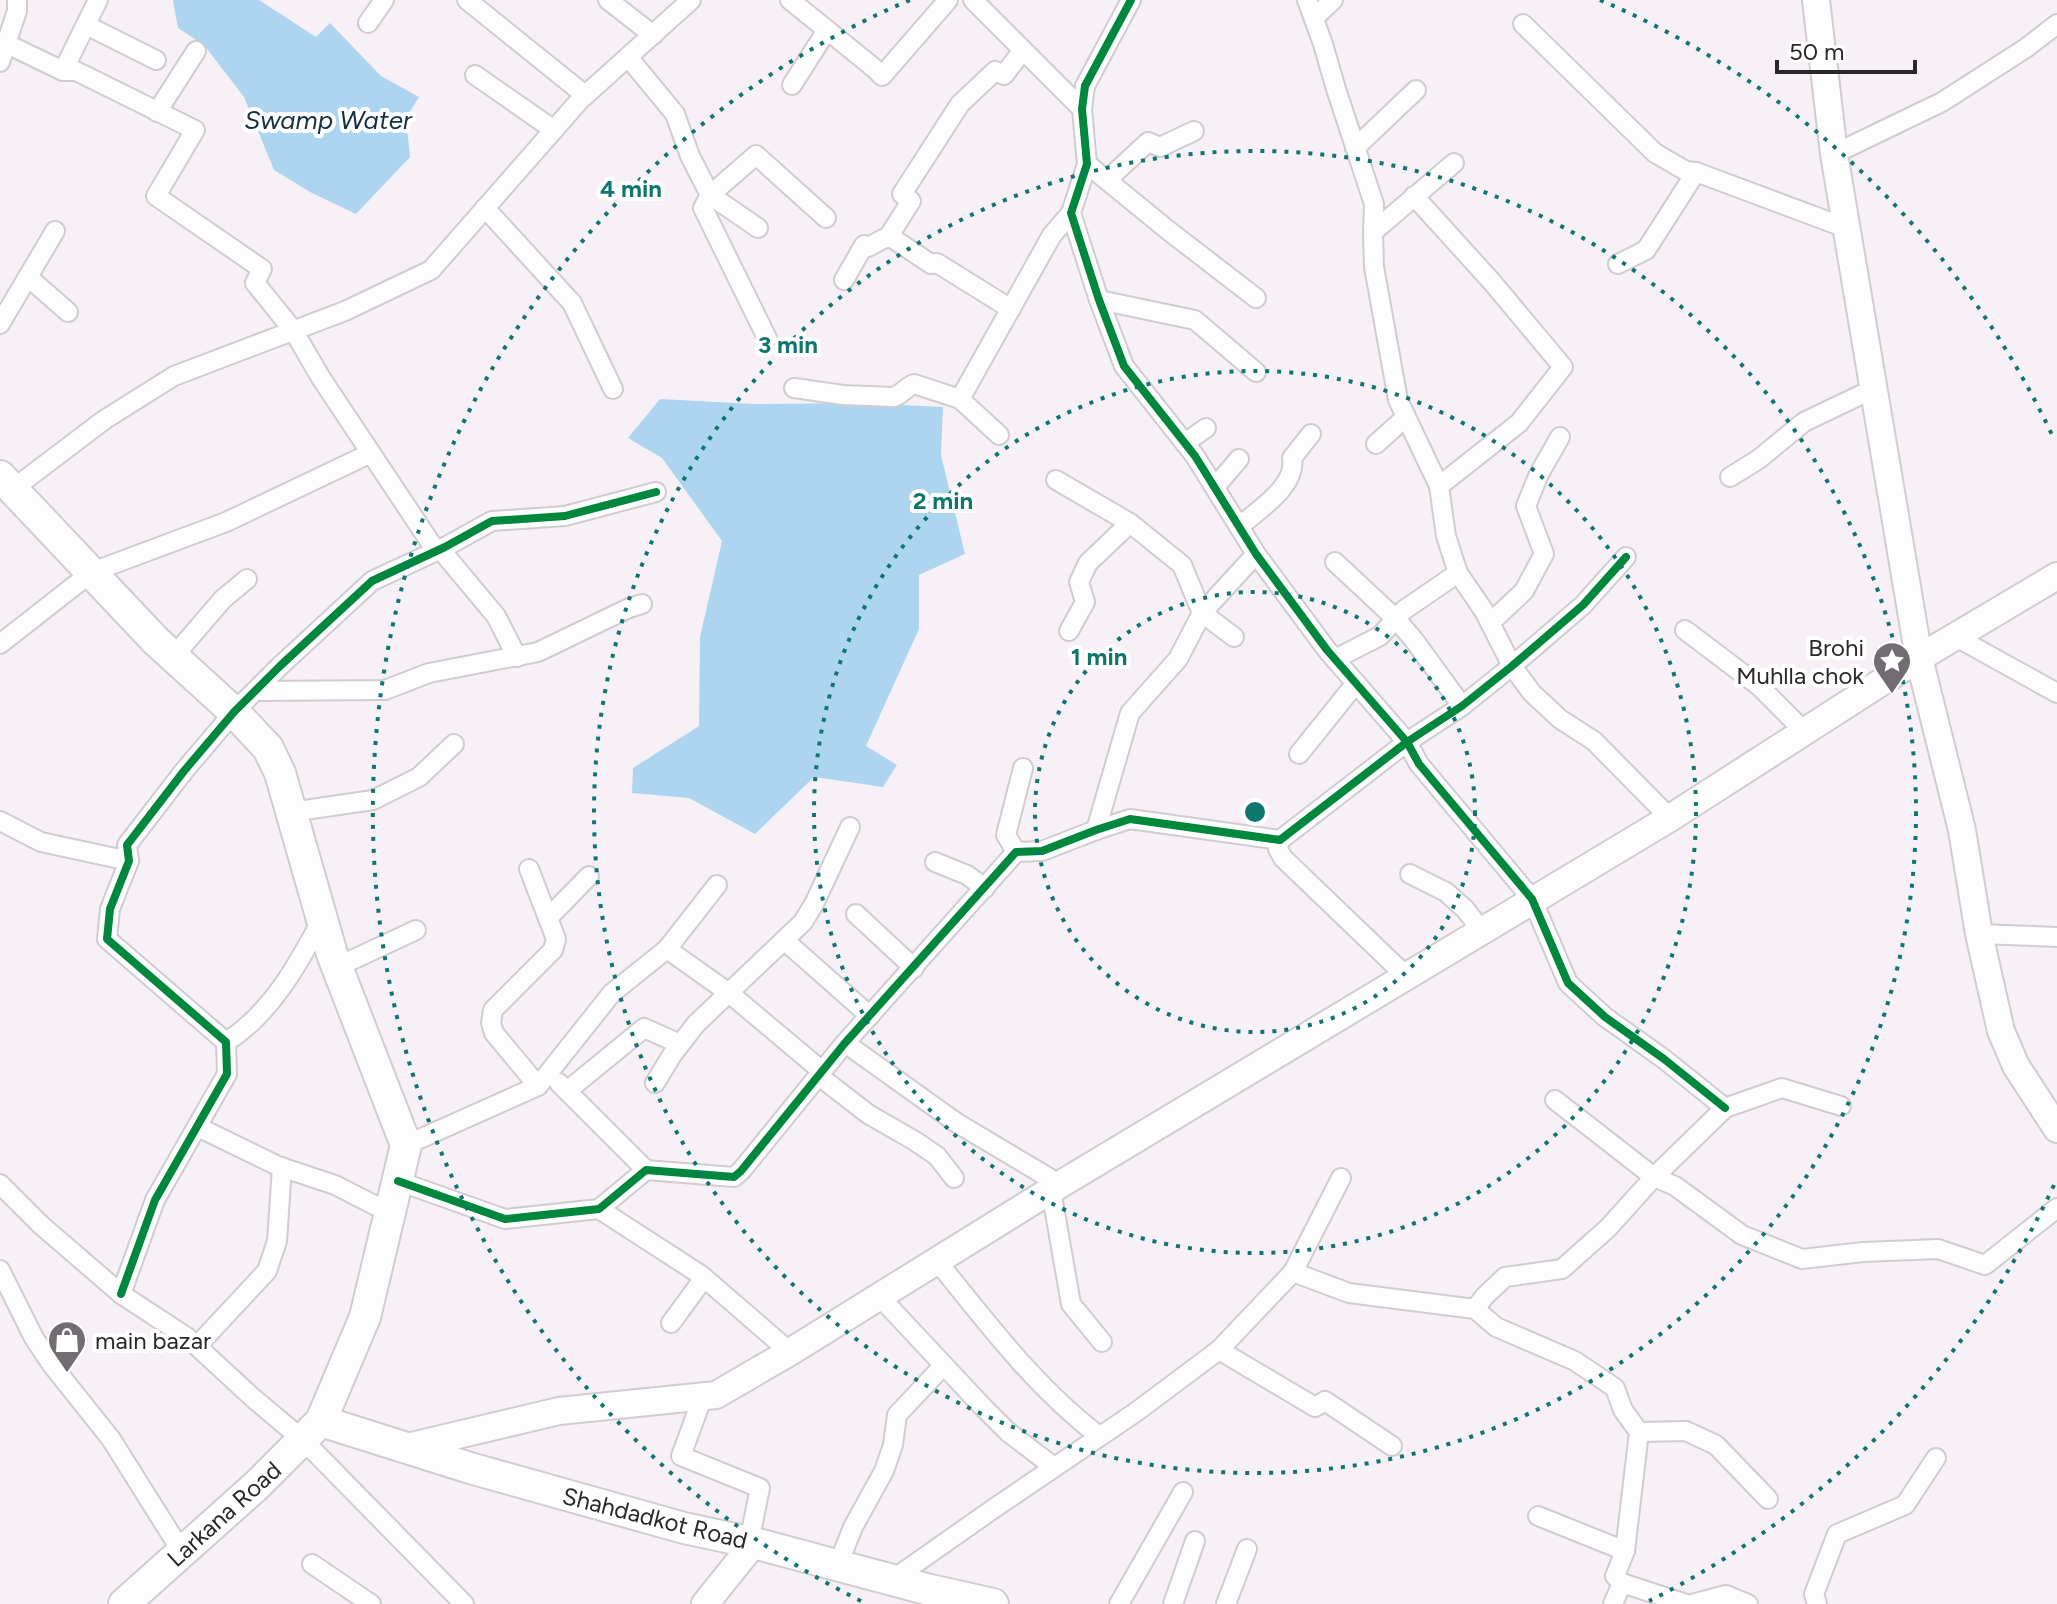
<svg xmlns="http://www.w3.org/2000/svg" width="2057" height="1604" font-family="Figtree,sans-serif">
<rect width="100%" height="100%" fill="#f7f1f7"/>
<g fill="#add5ef">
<path d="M 173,0 L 259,0 L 316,37 L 330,23 L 381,76 L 419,97 L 406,118 L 410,157 L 356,214 L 310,192 L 274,170 L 244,97 L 204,45 L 178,28 Z"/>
<path d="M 660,399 L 755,404 L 859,403 L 943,407 L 941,455 L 965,554 L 919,575 L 919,629 L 866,746 L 897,765 L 883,787 L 814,777 L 755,834 L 689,798 L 632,793 L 633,768 L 699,726 L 700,637 L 722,541 L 662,458 L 628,438 Z"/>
</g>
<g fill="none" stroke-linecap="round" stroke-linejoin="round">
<g stroke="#d0ccd0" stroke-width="22">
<g id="street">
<path d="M 467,0 L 585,95"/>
<path d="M 608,0 L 653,35"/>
<path d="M 790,0 L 874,68 L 882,76 L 948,0"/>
<path d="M 973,0 L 1082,109"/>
<path d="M 1131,0 L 1085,86 L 1082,109 L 1087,164 L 1071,213 L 1099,300 L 1124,366 L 1195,456 L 1256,554 L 1327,650 L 1407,742 L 1419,764 L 1532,899 L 1568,983 L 1605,1017 L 1664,1059 L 1725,1108"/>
<path d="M 1307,0 L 1323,44 L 1336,89 L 1374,204 L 1373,232 L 1374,267 L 1398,400 L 1439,486 L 1446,536 L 1458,573 L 1484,611 L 1512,666 L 1532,693 L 1560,719 L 1594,741 L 1670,818"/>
<path d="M 1314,18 L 1333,0"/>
<path d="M 368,23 L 384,0"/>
<path d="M 1523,24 L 1655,153 L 1686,171 L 1696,172 L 1846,228"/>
<path d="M 86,25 L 156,60"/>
<path d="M 7,44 L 63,71 L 76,71 L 195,130 L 156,196 L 262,269 L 255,283 L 293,330 L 321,378 L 436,551"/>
<path d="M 628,57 L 675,114 L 690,156 L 710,195 L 758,228"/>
<path d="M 0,62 L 17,11 L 17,0"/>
<path d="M 63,71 L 98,0"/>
<path d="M 475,75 L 554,130"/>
<path d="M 792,85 L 827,30"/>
<path d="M 157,112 L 196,51"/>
<path d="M 1355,148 L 1416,90"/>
<path d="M 1834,154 L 1942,102 L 2026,48 L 2057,24"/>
<path d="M 1087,164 L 1169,231 L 1256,298"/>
<path d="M 1107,180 L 1148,142 L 1160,147 L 1194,131"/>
<path d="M 1414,196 L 1492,282 L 1563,367 L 1519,423 L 1439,486"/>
<path d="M 485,208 L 572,303 L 613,389"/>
<path d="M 1373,232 L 1454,163"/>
<path d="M 889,236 L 931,264 L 937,263 L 1011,309"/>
<path d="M 1618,264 L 1646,250 L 1696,172"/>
<path d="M 28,277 L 68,312"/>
<path d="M 844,280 L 864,245 L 868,247 L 889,236 L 911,201 L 902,194 L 960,104 L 995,71 L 1004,75 L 1023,50"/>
<path d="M 1099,300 L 1195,320 L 1256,372"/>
<path d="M 0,324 L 55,231"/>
<path d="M 767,338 L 703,208 L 710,195 L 756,155 L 826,218"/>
<path d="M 794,388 L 843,395 L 894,397 C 902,394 906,387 914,384 L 960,399 L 999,435"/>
<path d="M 960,399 L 1052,235 L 1071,213"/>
<path d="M 1185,443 L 1206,428"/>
<path d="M 1376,444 L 1406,417"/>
<path d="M 1730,477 L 1759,459 L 1804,422 L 1873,389"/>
<path d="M 1056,480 L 1130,523 L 1182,565 L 1202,613 L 1234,637"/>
<path d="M 1215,487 L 1239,459"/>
<path d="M 13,489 L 104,420 L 174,376 L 345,311 L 431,270 L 580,100 L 691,0"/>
<path d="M 1239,527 C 1259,509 1297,486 1292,458 L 1311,434"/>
<path d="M 440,549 L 496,616 L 517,657"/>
<path d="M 1335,562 L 1396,619 L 1414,640 L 1462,706"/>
<path d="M 1490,623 L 1524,591 L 1544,554 L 1526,506 L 1539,474 L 1560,437"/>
<path d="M 1685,630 L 1759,686 L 1804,731"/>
<path d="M 1069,631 L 1085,602 L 1079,582 L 1088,563 L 1130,523"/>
<path d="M 1956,637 L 2057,693"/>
<path d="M 0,644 L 92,572 L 226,522 L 371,453"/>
<path d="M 173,657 L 223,599 L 247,579"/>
<path d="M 1335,659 L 1380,636 L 1404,610 L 1458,573"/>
<path d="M 256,691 L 385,690 L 429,673 L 538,652 L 629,608 L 642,604"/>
<path d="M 1299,754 L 1356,683"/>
<path d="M 291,812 L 373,800 L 419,777 L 454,744"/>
<path d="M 0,821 L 41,842 L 129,861"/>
<path d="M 1096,830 L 1130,713 L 1178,659 L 1202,613 L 1256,554"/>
<path d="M 1280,840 L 1278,849 L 1283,858 L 1406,976"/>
<path d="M 1016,852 L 1006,835 L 1023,768"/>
<path d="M 935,862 L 967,875 L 985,888"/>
<path d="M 529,869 L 556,939 L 553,950 L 493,1010 L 491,1023 L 494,1033 L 538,1086"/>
<path d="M 1410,874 L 1446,892 L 1465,909 L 1481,930"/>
<path d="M 856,914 L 914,968"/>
<path d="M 548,918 L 589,876"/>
<path d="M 1979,934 L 2057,937"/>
<path d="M 784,940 L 870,1016"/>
<path d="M 667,949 L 729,993 L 822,1071"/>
<path d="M 337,967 L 416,930"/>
<path d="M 226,1042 C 270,1015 299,963 322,919"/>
<path d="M 845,1043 L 957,1123 L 1061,1185"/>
<path d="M 819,1076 L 868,1114 L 915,1141 L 937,1156 L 954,1178"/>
<path d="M 559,1083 L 646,1170"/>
<path d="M 655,1083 L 672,1055 L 696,1024 L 803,922 L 814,904 L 850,827"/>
<path d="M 567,1091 L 644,1028 L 680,1044"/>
<path d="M 1555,1100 L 1654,1177 L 1675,1186 L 1742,1235 L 1802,1259 L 1863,1252 L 1938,1249 L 1985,1265 L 2057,1208"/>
<path d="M 198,1127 L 278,1166 L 335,1185 L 390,1213"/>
<path d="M 406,1145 L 538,1086 L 612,993 L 667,949 L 717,885"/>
<path d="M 398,1181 L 505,1219 L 599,1209 L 646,1170 L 734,1177 L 741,1171 L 845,1043 L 1016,852 L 1042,851 L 1096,830 L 1130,819 L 1280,840 L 1407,742 L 1462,706 L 1512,666 L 1583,605 L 1626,557"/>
<path d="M 0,1184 L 41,1225 L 121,1294 L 188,1338 L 253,1398 L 303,1440 L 464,1604"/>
<path d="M 1051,1190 L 1071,1304 L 1102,1342"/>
<path d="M 599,1209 L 701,1275 L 790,1352"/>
<path d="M 937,1261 C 987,1323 1035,1387 1099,1436"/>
<path d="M 0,1270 L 34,1338 L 52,1365 L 111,1439 L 182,1552"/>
<path d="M 1293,1272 L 1349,1293 L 1475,1309 L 1496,1327 L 1575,1361 L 1615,1388 L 1623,1410 L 1639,1432 L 1625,1551 L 1615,1576 L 1622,1583 L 1613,1604"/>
<path d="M 121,1294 L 155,1200 L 227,1074 L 226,1042 L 107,939 L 110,909 L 129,861 L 127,845 L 184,771 L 234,712 L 280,666 L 372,581 L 445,547 L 492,521 L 565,516 L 656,492"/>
<path d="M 880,1297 L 982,1406 L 1008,1432 L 1054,1467"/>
<path d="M 1475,1309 L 1485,1296 L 1505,1277 L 1562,1269 L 1608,1228 L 1654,1177 L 1725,1108 L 1782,1088 L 1841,1106"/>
<path d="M 671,1323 L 704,1278"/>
<path d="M 197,1346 L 267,1271 L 277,1241 L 282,1167"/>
<path d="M 1219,1350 L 1315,1407 L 1325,1401 L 1392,1446"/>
<path d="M 703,1396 L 681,1456 L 760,1488 L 749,1542"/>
<path d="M 1639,1432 L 1686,1431 L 1716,1445 L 1768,1499"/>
<path d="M 1538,1516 L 1625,1551"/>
<path d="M 312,1564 L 371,1604"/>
<path d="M 838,1565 L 853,1527 L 884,1471 L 893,1445 L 897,1415 L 943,1366"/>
<path d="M 892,1580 L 993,1509 L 1136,1412 L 1219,1350 L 1293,1272 L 1341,1178"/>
<path d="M 1622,1583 L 1686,1604"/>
<path d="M 1119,1604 L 1183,1492"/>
<path d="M 1173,1604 L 1195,1541"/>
<path d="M 1226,1604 L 1247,1549"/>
<path d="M 1692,1604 L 1726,1595 L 1748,1604"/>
<path d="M 1817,1604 L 1814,1594 L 1837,1534 L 1905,1505 L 1936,1458"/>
</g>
</g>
<g stroke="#d0ccd0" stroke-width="30">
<g id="secondary">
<path d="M 1816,0 L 1834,154 L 1919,658 L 1962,830 L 1979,934 L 2001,1031 L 2016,1066 L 2057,1129"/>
<path d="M 403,1448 L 559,1411 L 716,1395 L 790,1352 L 1051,1190 L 1670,818 L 1919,658 L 2057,576"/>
<path d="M 705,1604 L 754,1543"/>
</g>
</g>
<g stroke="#d0ccd0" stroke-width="34">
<g id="primary">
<path d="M 0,476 L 156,641 L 234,712 L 268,748 L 280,773 L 332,954 L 406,1145 L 365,1317 L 321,1421 L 256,1486 L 124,1604"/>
<path d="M 321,1421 L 470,1468 L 684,1528 L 754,1543 L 926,1589 L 993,1604"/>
</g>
</g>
<use href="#street" stroke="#fefdfe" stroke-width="18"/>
<use href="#secondary" stroke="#fefdfe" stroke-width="26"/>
<use href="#primary" stroke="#fefdfe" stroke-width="30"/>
<g stroke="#fff" stroke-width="13">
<g id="cycleway">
<path d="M 1131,0 L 1085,86 L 1082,109 L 1087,164 L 1071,213 L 1099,300 L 1124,366 L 1195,456 L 1256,554 L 1327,650 L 1407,742 L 1419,764 L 1532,899 L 1568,983 L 1605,1017 L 1664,1059 L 1725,1108"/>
<path d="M 398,1181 L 505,1219 L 599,1209 L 646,1170 L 734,1177 L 741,1171 L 845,1043 L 1016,852 L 1042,851 L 1096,830 L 1130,819 L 1280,840 L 1407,742 L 1462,706 L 1512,666 L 1583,605 L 1626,557"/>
<path d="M 121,1294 L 155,1200 L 227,1074 L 226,1042 L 107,939 L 110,909 L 129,861 L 127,845 L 184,771 L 234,712 L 280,666 L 372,581 L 445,547 L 492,521 L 565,516 L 656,492"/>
</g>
</g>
<use href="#cycleway" stroke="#00873e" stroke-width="8"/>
</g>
<g fill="none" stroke="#0f766e" stroke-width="4" stroke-dasharray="4 8">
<circle cx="1255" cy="812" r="220"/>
<circle cx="1255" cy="812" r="441"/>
<circle cx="1255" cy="812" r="661"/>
<path d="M2054 1185A882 882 0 0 1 1649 1601M861 1601A882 882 0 0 1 910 0M1600 0A882 882 0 0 1 2054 439"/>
</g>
<defs>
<g id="sight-pin" transform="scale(2)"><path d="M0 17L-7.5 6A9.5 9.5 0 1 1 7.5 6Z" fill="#726d72" stroke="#fff"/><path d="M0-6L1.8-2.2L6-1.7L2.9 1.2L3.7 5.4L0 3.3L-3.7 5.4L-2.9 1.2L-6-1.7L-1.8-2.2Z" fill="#fff"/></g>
<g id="shop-pin" transform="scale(2)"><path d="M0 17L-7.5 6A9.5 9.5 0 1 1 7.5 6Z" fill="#726d72" stroke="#fff"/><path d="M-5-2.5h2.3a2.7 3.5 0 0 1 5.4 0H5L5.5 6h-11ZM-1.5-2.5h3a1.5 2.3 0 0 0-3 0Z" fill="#fff"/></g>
</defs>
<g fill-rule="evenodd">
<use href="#sight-pin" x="1892" y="661"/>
<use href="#shop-pin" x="67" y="1340"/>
</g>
<g text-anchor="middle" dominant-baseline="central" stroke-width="8" stroke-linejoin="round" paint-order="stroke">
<g font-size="24" fill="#2b262a" stroke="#fff" text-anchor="end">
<text x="1864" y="647">Brohi<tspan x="1864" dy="28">Muhlla chok</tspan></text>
<text x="95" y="1340" text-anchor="start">main bazar</text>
</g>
<g font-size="24" fill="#2b262a" stroke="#fff">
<text transform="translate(224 1514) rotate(-42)">Larkana Road</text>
<text transform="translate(655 1518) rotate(14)">Shahdadkot Road</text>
</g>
<g font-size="26" font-style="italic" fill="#153140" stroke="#fff">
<text x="328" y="120">Swamp Water</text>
</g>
</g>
<circle cx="1255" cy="812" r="12" fill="#0f766e" stroke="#fff" stroke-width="4"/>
<g font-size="24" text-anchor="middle" font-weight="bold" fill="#0f766e" stroke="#fff" stroke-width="8" stroke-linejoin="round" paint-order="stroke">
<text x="631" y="197">4 min</text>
<text x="788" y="353">3 min</text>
<text x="943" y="509">2 min</text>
<text x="1099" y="665">1 min</text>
</g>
<path d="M1777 60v12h138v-12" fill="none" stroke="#2b262a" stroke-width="4"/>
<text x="1789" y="60" font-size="24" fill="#2b262a" stroke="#ffffff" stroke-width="6" paint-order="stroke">50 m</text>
</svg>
